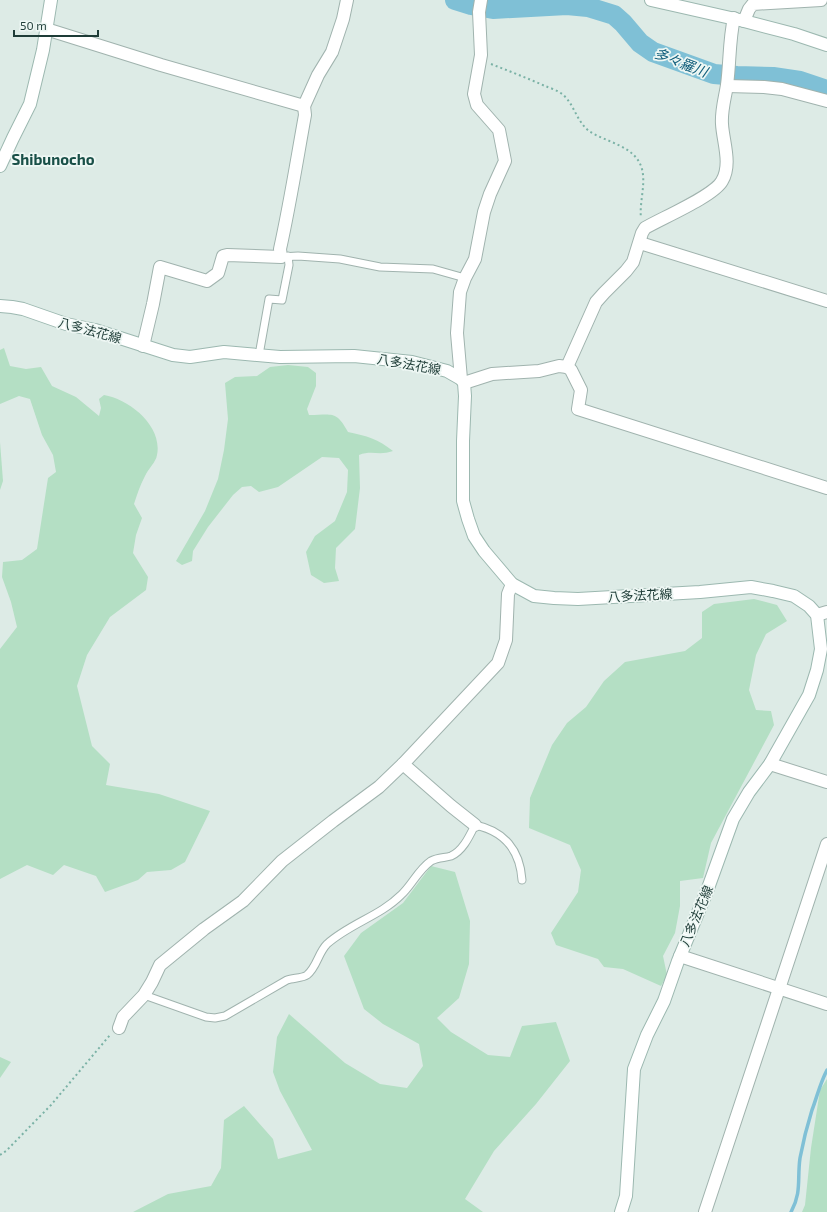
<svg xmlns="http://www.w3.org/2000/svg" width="827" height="1212" font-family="'Exo 2','Noto Sans JP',sans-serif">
<rect width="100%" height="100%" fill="#ddebe6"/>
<g fill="#b4dfc4">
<path d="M 4,348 L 10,366 L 26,369 L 41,367 L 52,386 L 76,397 L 99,416 L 101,408 L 99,399 L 104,395 C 129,399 163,426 157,455 C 156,462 148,469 145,476 C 140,485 137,495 134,504 L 142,518 L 136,535 L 133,553 L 148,577 L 146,590 L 110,617 L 87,655 L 77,686 L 92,746 L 110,764 L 106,785 L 159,794 L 210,811 L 185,862 L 171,870 L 147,872 L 138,880 L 105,892 L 96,876 L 64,865 L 53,875 L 27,865 L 0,879 L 0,649 L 17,627 L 11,602 L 2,577 L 3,562 L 22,560 L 37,549 L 48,478 L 56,472 L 53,455 L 42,435 L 30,399 L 19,396 L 0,404 L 0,350 Z"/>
<path d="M 288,365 L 308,367 L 316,373 L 316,386 L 307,409 L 309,415 C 332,415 336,410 348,432 C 367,436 378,439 393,451 C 379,456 372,450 359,455 L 360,488 L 355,529 L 336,548 L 335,568 L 339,581 L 324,583 L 311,575 L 306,552 L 315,536 L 335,521 L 347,492 L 348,470 L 339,458 L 322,457 L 278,487 L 259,492 L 251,486 L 242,487 L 233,495 L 208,527 L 193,551 L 192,561 L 182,565 L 176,561 L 205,511 L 218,479 L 224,450 L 228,419 L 225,383 L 235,377 L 257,376 L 270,367 Z"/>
<path d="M 0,442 L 3,481 L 0,490 Z"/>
<path d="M 754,599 L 777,605 L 787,621 L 766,634 L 756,655 L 749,690 L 756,710 L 771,711 L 774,725 L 711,843 L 703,878 L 680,881 L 680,906 L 675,933 L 663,956 L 667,975 L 661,986 L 623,969 L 604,967 L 598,959 L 556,945 L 551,933 L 578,892 L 581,870 L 570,845 L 529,828 L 530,798 L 552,745 L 567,723 L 586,707 L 604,681 L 625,662 L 685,651 L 702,638 L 702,612 L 714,604 Z"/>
<path d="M 431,866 L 455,872 L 470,921 L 469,964 L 459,998 L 437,1018 L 451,1032 L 488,1055 L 510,1057 L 522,1026 L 556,1022 L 570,1061 L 536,1104 L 494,1151 L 465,1199 L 483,1212 L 133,1212 L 168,1194 L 211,1186 L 221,1168 L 224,1120 L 244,1106 L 273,1139 L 278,1159 L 312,1150 L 280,1091 L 273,1072 L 277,1037 L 289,1014 L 345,1063 L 380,1084 L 407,1088 L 423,1066 L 419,1044 L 383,1024 L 364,1009 L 344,956 L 361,933 L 403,903 Z"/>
<path d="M 0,1057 L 11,1062 L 0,1078 Z"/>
<path d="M 827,1079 L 827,1212 L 802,1212 L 805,1205 L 811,1148 L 820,1090 Z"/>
</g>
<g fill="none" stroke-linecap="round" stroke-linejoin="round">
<path stroke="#7fc0d6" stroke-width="3.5" d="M 791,1212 C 802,1192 797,1179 800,1158 C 803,1142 807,1126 812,1110 C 817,1097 820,1083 827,1070"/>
<path stroke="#7fc0d6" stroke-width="20" d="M 455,0 L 471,5 L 493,9 L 567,5 L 588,7 L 614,15 L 623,23 L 640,43 L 653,52 L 714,74 L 737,76 L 773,77 L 800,81 L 827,90"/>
<g stroke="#a0b3ae" stroke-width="9">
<g id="lane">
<path d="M 281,257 L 298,256 L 340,259 L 380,267 L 433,269 L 465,278"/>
<path d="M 259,355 L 269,299 L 282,300 L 289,265 L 288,256"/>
<path d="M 144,995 L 206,1017 L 215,1018 L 225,1016 L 287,980 C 293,978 303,978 307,975 C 317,967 318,953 327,944 C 349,924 380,916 401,895 C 412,885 418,870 431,861 C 438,857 445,858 451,856 C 463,851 470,835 475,825 C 504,831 520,850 522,880"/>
</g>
</g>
<g stroke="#a0b3ae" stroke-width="14">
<g id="street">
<path d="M 744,21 L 749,9 L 753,4 L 821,0"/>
<path d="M 46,29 L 161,65 L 304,106 L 318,75 L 332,52 L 343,19 L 347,0"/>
<path d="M 727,86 L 764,87 L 782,89 L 827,101"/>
<path d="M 640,243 L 827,301"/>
<path d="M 143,346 L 153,304 L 160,267 L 207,281 L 218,273 L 223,256 L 227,255 L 281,257 L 280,249 C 290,204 297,159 305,115 L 304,106"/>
<path d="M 567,367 L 596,302 L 604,293 L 626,271 L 633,262 L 642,233 L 645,228 C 662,218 714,196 722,181 C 732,164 723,142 722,124 C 721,111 725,98 727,85 C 730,63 729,40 734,18"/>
<path d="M 461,379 L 457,333 L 460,292 L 465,278 L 475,259 L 484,212 L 490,194 L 505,161 L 499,130 L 477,105 L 474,94 L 481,55 L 479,12 L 481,0"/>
<path d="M 464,383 L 492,374 L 539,371 L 559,366 L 567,367 L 571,370 L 581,390 L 578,409 L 827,488"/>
<path d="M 817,615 L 827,612"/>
<path d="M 403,764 L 451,806 L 475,825"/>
<path d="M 770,764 L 827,782"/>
<path d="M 680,956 L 827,1004"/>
<path d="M 119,1028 L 123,1017 L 144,995 L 152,982 L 160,965 L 204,929 L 243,901 L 282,861 L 333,821 L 379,787 L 403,764 L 498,663 L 506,640 L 508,594 L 512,584"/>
<path d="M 705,1212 L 827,844"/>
</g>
</g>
<g stroke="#9cb8b0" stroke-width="14">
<g id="secondary">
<path d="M 651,0 L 744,21 L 794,34 L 827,45"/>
<path d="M 0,166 L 13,138 L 30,104 L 43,50 L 51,0"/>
<path d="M 0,306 L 12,307 L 23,309 L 66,324 L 95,330 L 173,355 L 190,357 L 224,352 L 280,357 L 354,356 L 412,362 L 447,371 L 461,379 L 464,383 L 465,396 L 463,441 L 463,501 L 468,519 L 474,536 L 484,551 L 512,584 L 534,596 L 554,598 L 578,599 L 700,592 L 751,587 L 773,591 L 794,596 L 809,606 L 817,615 L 821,649 L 817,670 L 809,695 L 770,764 L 749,792 L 733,819 L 707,891 L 678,961 L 664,1001 L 647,1035 L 634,1069 L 626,1196 L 621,1212"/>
</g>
</g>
<g stroke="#7bb2a6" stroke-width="2" stroke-dasharray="2 3" stroke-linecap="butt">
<path d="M 491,64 C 509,71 527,78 545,86 C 550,88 557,90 562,94 C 574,103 576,121 589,131 C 605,142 633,145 641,166 C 647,182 639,202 641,218"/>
<path d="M 0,1155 L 6,1151 L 51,1105 L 110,1035"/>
</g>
<use href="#lane" stroke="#fff" stroke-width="7"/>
<use href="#street" stroke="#fff" stroke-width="12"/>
<use href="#secondary" stroke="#fff" stroke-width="12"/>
</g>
<g text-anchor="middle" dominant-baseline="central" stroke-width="3.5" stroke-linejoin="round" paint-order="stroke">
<g font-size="13" fill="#1e3c37" stroke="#eef7f4">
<text transform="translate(90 330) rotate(15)">八多法花線</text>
<text transform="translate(409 364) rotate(10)">八多法花線</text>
<text transform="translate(640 595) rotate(-3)">八多法花線</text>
<text transform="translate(696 916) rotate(-67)">八多法花線</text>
</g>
<g font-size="14" font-style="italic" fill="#13607d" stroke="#eef7f4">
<text transform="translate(681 62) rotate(21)">多々羅川</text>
</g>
<g font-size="15" font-weight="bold" fill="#184f47" stroke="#eef7f4">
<text x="53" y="159">Shibunocho</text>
</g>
</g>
<path d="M14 30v6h84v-6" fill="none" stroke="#1e3c37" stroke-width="2"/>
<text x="20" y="30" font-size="12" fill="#1e3c37" stroke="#eef7f4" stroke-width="3" paint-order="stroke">50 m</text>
</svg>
